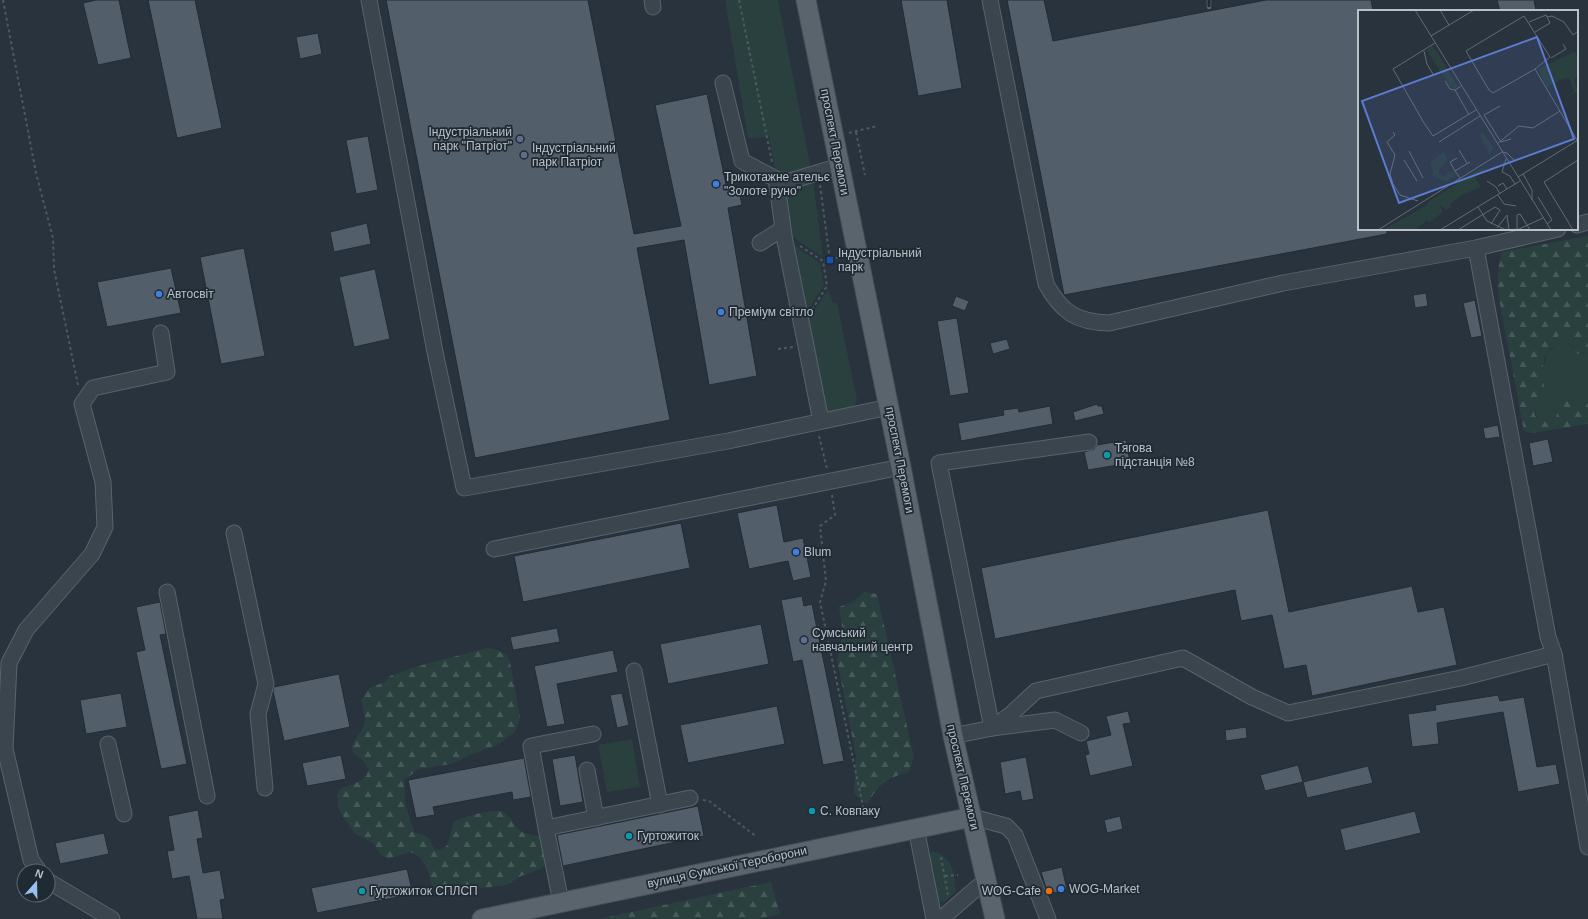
<svg xmlns="http://www.w3.org/2000/svg" width="1588" height="919" font-family="Arial,sans-serif">
<defs>
<pattern id="forest-firs" width="22" height="20" patternUnits="userSpaceOnUse"><rect width="22" height="20" fill="#2a403f"/><path d="M5 1l3.5 6h-7zM16 11l3.5 6h-7z" fill="#475a59"/></pattern>
</defs>
<rect width="100%" height="100%" fill="#28333d"/>
<g fill="#2a403f">
<path d="M 725,0 L 778,0 L 811,169 L 782,177 L 776,172 L 769,137 L 748,138 Z"/>
<path d="M 813,181 L 823,257 L 788,234 L 780,189 Z"/>
<path d="M 789,242 L 820,263 L 824,285 L 804,316 Z"/>
<path d="M 828,289 L 833,303 L 837,303 L 857,400 L 854,408 L 823,415 L 806,324 Z"/>
<path d="M 1558,335 L 1581,354 L 1588,352 L 1588,403 L 1567,400 L 1560,404 L 1556,417 L 1550,423 L 1543,422 L 1537,417 L 1535,409 L 1536,402 L 1543,389 L 1542,374 L 1547,353 L 1553,348 Z"/>
<path d="M 632,739 L 640,787 L 607,792 L 598,745 Z"/>
<path d="M 932,851 C 955,857 953,873 956,892 L 944,902 L 936,900 L 928,854 Z"/>
</g>
<g fill="url(#forest-firs)">
<path d="M 1588,236 L 1588,352 L 1574,354 L 1574,347 L 1558,335 C 1557,347 1553,345 1547,353 C 1540,363 1545,377 1544,387 C 1542,399 1520,419 1550,423 L 1556,417 L 1560,404 L 1567,400 L 1588,403 L 1588,424 L 1531,433 L 1524,431 C 1518,403 1514,374 1508,346 C 1503,318 1492,280 1502,252 Z"/>
<path d="M 864,592 L 877,594 L 914,757 L 909,772 C 886,778 879,784 867,804 L 854,794 L 856,756 L 837,660 L 843,631 L 839,607 L 854,601 Z"/>
<path d="M 487,648 L 495,649 L 507,655 L 510,662 L 520,718 L 515,732 L 497,745 L 480,751 L 451,764 L 419,769 L 404,780 L 405,803 L 414,832 L 428,837 L 435,850 L 442,850 L 448,844 L 453,823 C 460,817 495,808 503,812 C 512,817 514,827 522,832 C 529,836 540,833 544,842 C 546,847 545,857 546,863 L 541,869 L 521,876 L 507,885 L 435,894 C 428,877 430,859 410,852 L 389,859 L 382,856 L 373,843 L 354,833 L 339,810 L 337,795 L 341,788 C 364,782 382,771 353,753 L 352,746 C 364,722 369,730 361,700 L 369,688 L 385,682 L 390,676 L 411,668 Z"/>
<path d="M 771,882 L 780,914 L 757,919 L 599,919 Z"/>
</g>
<g fill="#535e6b" stroke="#222c35">
<path d="M 96,0 L 119,0 L 131,58 L 98,65 L 83,3 Z"/>
<path d="M 148,0 L 195,0 L 222,128 L 177,138 Z"/>
<path d="M 386,0 L 588,0 L 634,234 L 681,226 L 655,105 L 707,94 L 727,189 L 738,186 L 742,205 L 728,208 L 757,376 L 709,385 L 684,240 L 637,248 L 670,420 L 475,458 Z"/>
<path d="M 901,0 L 947,0 L 962,88 L 918,96 Z"/>
<path d="M 1007,0 L 1044,0 L 1053,41 L 1266,0 L 1371,0 L 1373,11 L 1359,11 L 1359,229 L 1387,229 L 1387,234 L 1064,295 Z"/>
<path d="M 1497,0 L 1534,0 L 1536,11 L 1500,11 Z"/>
<path d="M 318,33 L 322,54 L 300,59 L 296,37 Z"/>
<path d="M 368,136 L 378,190 L 356,194 L 346,140 Z"/>
<path d="M 367,223 L 371,244 L 334,252 L 330,232 Z"/>
<path d="M 244,248 L 265,356 L 221,364 L 200,257 Z"/>
<path d="M 171,268 L 181,313 L 107,327 L 97,282 Z"/>
<path d="M 375,269 L 390,339 L 354,347 L 339,277 Z"/>
<path d="M 1426,293 L 1428,306 L 1415,308 L 1413,295 Z"/>
<path d="M 956,296 L 969,301 L 965,311 L 952,306 Z"/>
<path d="M 1475,300 L 1482,336 L 1471,338 L 1463,303 Z"/>
<path d="M 957,318 L 969,393 L 950,396 L 937,321 Z"/>
<path d="M 1007,339 L 1010,349 L 993,354 L 990,343 Z"/>
<path d="M 1097,404 L 1098,406 L 1102,406 L 1104,414 L 1075,421 L 1073,412 Z"/>
<path d="M 1050,406 L 1053,424 L 961,441 L 958,423 L 1004,415 L 1003,410 L 1018,408 L 1019,412 Z"/>
<path d="M 1498,425 L 1500,437 L 1485,439 L 1483,428 Z"/>
<path d="M 1548,439 L 1553,462 L 1533,466 L 1529,443 Z"/>
<path d="M 1126,440 L 1130,463 L 1088,470 L 1084,452 L 1094,449 L 1097,445 Z"/>
<path d="M 777,505 L 784,542 L 803,538 L 811,577 L 793,581 L 788,561 L 749,569 L 737,513 Z"/>
<path d="M 1268,510 L 1289,612 L 1412,586 L 1418,612 L 1444,607 L 1457,665 L 1312,696 L 1306,665 L 1284,669 L 1272,615 L 1241,621 L 1235,590 L 995,639 L 981,568 Z"/>
<path d="M 681,523 L 690,568 L 523,602 L 514,556 Z"/>
<path d="M 802,596 L 804,606 L 812,604 L 844,761 L 823,765 L 802,660 L 793,662 L 781,600 Z"/>
<path d="M 160,602 L 166,634 L 160,635 L 187,764 L 161,769 L 136,652 L 145,650 L 136,607 Z"/>
<path d="M 761,624 L 769,664 L 668,684 L 660,644 Z"/>
<path d="M 557,628 L 560,642 L 513,650 L 510,637 Z"/>
<path d="M 613,650 L 618,672 L 557,684 L 565,724 L 547,727 L 534,666 Z"/>
<path d="M 339,674 L 350,727 L 284,741 L 273,691 L 274,687 Z"/>
<path d="M 121,693 L 127,727 L 86,734 L 80,700 Z"/>
<path d="M 622,693 L 629,725 L 617,728 L 610,695 Z"/>
<path d="M 1498,695 L 1500,701 L 1524,697 L 1537,767 L 1556,764 L 1560,784 L 1518,792 L 1503,712 L 1437,723 L 1439,744 L 1412,747 L 1408,714 L 1436,710 L 1435,705 Z"/>
<path d="M 777,706 L 785,744 L 688,763 L 680,725 Z"/>
<path d="M 1128,711 L 1131,723 L 1123,724 L 1133,766 L 1090,776 L 1085,755 L 1089,754 L 1086,741 L 1111,735 L 1106,716 Z"/>
<path d="M 1246,727 L 1247,738 L 1226,741 L 1225,730 Z"/>
<path d="M 341,755 L 346,779 L 307,786 L 302,763 Z"/>
<path d="M 575,755 L 583,802 L 560,806 L 552,759 Z"/>
<path d="M 1026,757 L 1034,799 L 1022,801 L 1020,791 L 1005,794 L 1000,762 Z"/>
<path d="M 524,758 L 531,797 L 513,800 L 512,792 L 433,807 L 435,815 L 416,818 L 408,780 Z"/>
<path d="M 1298,765 L 1303,782 L 1265,791 L 1260,775 Z"/>
<path d="M 1368,766 L 1373,783 L 1307,798 L 1303,782 Z"/>
<path d="M 698,806 L 704,836 L 563,866 L 557,835 Z"/>
<path d="M 198,810 L 203,838 L 197,839 L 203,873 L 220,870 L 225,899 L 220,900 L 223,919 L 197,919 L 189,876 L 172,879 L 167,851 L 174,850 L 168,816 Z"/>
<path d="M 1415,811 L 1421,833 L 1345,851 L 1340,829 Z"/>
<path d="M 1120,816 L 1123,829 L 1107,833 L 1104,820 Z"/>
<path d="M 104,833 L 109,854 L 60,864 L 55,843 Z"/>
<path d="M 1062,867 L 1067,890 L 1048,894 L 1041,872 Z"/>
<path d="M 407,869 L 413,894 L 317,913 L 311,888 Z"/>
</g>
<g fill="none" stroke-linecap="round" stroke-linejoin="round">
<g stroke="#59636b" stroke-width="17">
<g id="minor">
<path d="M 369,0 L 435,352 L 464,488 L 728,441 L 889,407"/>
<path d="M 652,0 L 653,7"/>
<path d="M 990,0 L 1046,284 C 1062,313 1077,322 1109,323 L 1283,283 L 1476,248 L 1558,229"/>
<path d="M 723,83 L 742,161 L 776,179 L 777,185 L 840,166"/>
<path d="M 777,185 L 784,236 L 821,421"/>
<path d="M 1577,225 L 1588,222"/>
<path d="M 760,243 L 782,229"/>
<path d="M 1476,248 L 1548,637 L 1554,654 L 1588,847"/>
<path d="M 234,533 L 266,684 L 258,714 L 265,788"/>
<path d="M 494,549 L 901,467"/>
<path d="M 167,592 L 207,796"/>
<path d="M 634,671 L 660,805"/>
<path d="M 1081,733 L 1055,720 L 992,728 L 939,463 L 1089,442"/>
<path d="M 953,736 L 992,728 L 1011,714 L 1036,691 L 1183,658 L 1252,697 L 1288,713 L 1461,678 L 1554,654"/>
<path d="M 108,744 L 124,814"/>
<path d="M 587,770 L 596,818"/>
<path d="M 972,817 L 1006,826 L 1015,835 L 1048,919"/>
<path d="M 546,828 L 531,746 L 593,734"/>
<path d="M 916,828 L 934,919"/>
<path d="M 39,871 L 31,860 L 5,749 L 9,663 L 26,630 L 92,554 L 105,527 L 103,482 L 82,404 L 93,388 L 167,372 L 161,333"/>
<path d="M 48,881 L 112,919"/>
<path d="M 561,902 L 546,828 L 690,798"/>
<path d="M 941,919 L 986,880"/>
</g>
</g>
<g stroke="#454e57" stroke-width="21">
<g id="major">
<path d="M 806,0 L 901,467 L 953,736 L 995,919"/>
<path d="M 482,919 L 972,817"/>
</g>
</g>
<g stroke="#495c5d" stroke-width="2" stroke-dasharray="3 3" stroke-linecap="butt">
<path d="M 3,0 L 36,173 L 53,238 L 54,269 L 78,385"/>
<path d="M 739,0 L 772,162"/>
<path d="M 856,132 L 865,175"/>
<path d="M 849,133 L 877,126"/>
<path d="M 820,185 L 830,260 L 824,261"/>
<path d="M 800,246 L 823,261 L 827,286 L 813,308"/>
<path d="M 830,260 L 842,256"/>
<path d="M 778,349 L 793,347"/>
<path d="M 819,436 L 827,469"/>
<path d="M 832,495 L 835,515 L 820,526 L 826,581 L 820,602 L 865,816"/>
<path d="M 703,800 L 709,801 L 757,837"/>
<path d="M 941,857 L 948,895"/>
<path d="M 945,876 L 958,875"/>
</g>
<use href="#minor" stroke="#3b454e" stroke-width="15"/>
<use href="#major" stroke="#59646d" stroke-width="19"/>
<g stroke="#5e6974" stroke-width="4.5">
<path id="rail" d="M 1209,7 L 1209,0"/>
</g>
<use href="#rail" stroke="#202a33" stroke-width="3" stroke-dasharray="9" stroke-linecap="butt"/>
</g>
<g fill="#5c6f8a" stroke="#202a33" stroke-width="1.5">
<circle cx="520" cy="139" r="4"/>
<circle cx="524" cy="155" r="4"/>
<circle cx="804" cy="640" r="4"/>
</g>
<g fill="#3f7fe0" stroke="#202a33" stroke-width="1.5">
<circle cx="716" cy="184" r="4"/>
<circle cx="159" cy="294" r="4"/>
<circle cx="721" cy="312" r="4"/>
<circle cx="796" cy="552" r="4"/>
<circle cx="1061" cy="889" r="4"/>
</g>
<rect fill="#1a4fb4" stroke="#202a33" stroke-width="1.5" x="826" y="256" width="8" height="8" rx="2"/>
<g fill="#0f9aa8" stroke="#202a33" stroke-width="1.5">
<circle cx="1107" cy="455" r="4"/>
<circle cx="812" cy="811" r="4"/>
<circle cx="629" cy="836" r="4"/>
<circle cx="362" cy="891" r="4"/>
</g>
<circle fill="#e8710a" stroke="#202a33" stroke-width="1.5" cx="1049" cy="891" r="4"/>
<g text-anchor="middle" dominant-baseline="central" stroke-width="3.5" stroke-linejoin="round" paint-order="stroke">
<g font-size="12" fill="#b8c0c8" stroke="#202a33" text-anchor="start">
<text x="512" y="132" text-anchor="end">Індустріальний<tspan x="512" dy="14">парк "Патріот"</tspan></text>
<text x="532" y="148">Індустріальний<tspan x="532" dy="14">парк Патріот</tspan></text>
<text x="724" y="177">Трикотажне ательє<tspan x="724" dy="14">"Золоте руно"</tspan></text>
<text x="838" y="253">Індустріальний<tspan x="838" dy="14">парк</tspan></text>
<text x="167" y="294">Автосвіт</text>
<text x="729" y="312">Преміум світло</text>
<text x="1115" y="448">Тягова<tspan x="1115" dy="14">підстанція №8</tspan></text>
<text x="804" y="552">Blum</text>
<text x="812" y="633">Сумський<tspan x="812" dy="14">навчальний центр</tspan></text>
<text x="820" y="811">С. Ковпаку</text>
<text x="637" y="836">Гуртожиток</text>
<text x="1069" y="889">WOG-Market</text>
<text x="370" y="891">Гуртожиток СПЛСП</text>
<text x="1041" y="891" text-anchor="end">WOG-Cafe</text>
</g>
<g font-size="12" fill="#b8c0c8" stroke="#202a33">
<text transform="translate(835 142) rotate(79)">проспект Перемоги</text>
<text transform="translate(900 460) rotate(79)">проспект Перемоги</text>
<text transform="translate(963 777) rotate(77)">проспект Перемоги</text>
<text transform="translate(727 867) rotate(-12)">вулиця Сумської Тероборони</text>
</g>
</g>
<g transform="translate(1358 10)">
<rect width="220" height="220" fill="#28333d"/>
<path d="M 74,36 L 80,43 L 100,77 L 96,79 L 92,76 L 80,58 L 69,40 Z" fill="#2a403f"/>
<path d="M 216,42 L 220,46 L 220,66 L 216,69 L 220,81 L 208,88 L 216,81 L 211,68 L 203,69 L 189,78 L 180,59 ZM 125,122 L 135,138 L 132,145 L 121,124 ZM 84,143 L 86,143 L 90,151 L 81,159 L 81,163 L 86,167 L 91,161 L 99,164 L 88,172 L 73,165 L 75,162 L 72,152 ZM 124,158 L 127,161 L 117,167 L 123,177 L 106,184 L 92,194 L 93,198 L 88,200 L 81,194 L 85,202 L 71,213 L 69,210 L 57,220 L 25,220 L 68,196 L 71,191 Z" fill="#2a403f"/>
<path fill="none" stroke="#626b75" stroke-width="1" d="M 57,0 L 193,220M 82,0 L 91,15M 189,7 L 194,6 L 206,12 L 215,25 L 220,21M 171,12 L 188,5 L 192,13 L 177,22M 73,26 L 116,0M 77,33 L 35,59 L 66,113 L 75,126 L 118,100M 66,41 L 69,54 L 76,66M 193,48 L 208,39 L 205,34M 177,59 L 192,47 L 166,6 L 108,41 L 131,80 L 135,83 L 177,59 L 219,130M 87,71 L 92,79 L 97,80 L 103,76M 97,80 L 111,105M 142,96 L 126,105 L 143,132 L 153,129M 35,122 L 37,125 L 29,132 L 37,145 L 32,164 L 35,174 L 42,185 L 60,191M 81,132 L 122,106M 139,134 L 161,116 L 175,118 L 202,101M 101,140 L 109,153M 51,141 L 65,168M 145,142 L 149,143 L 156,150M 148,149 L 144,162 L 152,166 L 157,174M 46,150 L 59,171M 97,161 L 92,152 L 99,148M 165,164 L 174,180 L 174,190M 160,167 L 220,130M 102,168 L 97,161 L 112,152M 129,171 L 138,177 L 142,184M 140,176 L 145,173 L 149,179M 140,185 L 146,194 L 158,196M 180,187 L 194,210 L 189,214M 120,197 L 129,211 L 148,220M 139,218 L 149,205 L 151,220M 20,220 L 144,142M 82,220 L 162,171M 100,220 L 137,197 L 142,200 L 133,214M 159,220 L 159,205 L 162,204 L 172,220M 159,220 L 185,208M 215,220 L 186,172 L 220,150"/>
<path fill="#5b7cd2" fill-opacity="0.15" stroke="#5b7cd2" stroke-width="2" d="M 179,27 L 216,129 L 41,193 L 4,91 Z"/>
<rect width="220" height="220" fill="none" stroke="#b8c0c8" stroke-width="2"/>
</g>
<g transform="translate(36 883) rotate(20)"><circle r="19" fill="#202a33" stroke="#5d666f"/>
<path d="M0-3L7 15L0 10L-7 15Z" fill="#97c1ee"/>
<text y="-6" font-size="11" font-weight="bold" text-anchor="middle" fill="#b8c0c8">N</text>
</g>
</svg>
